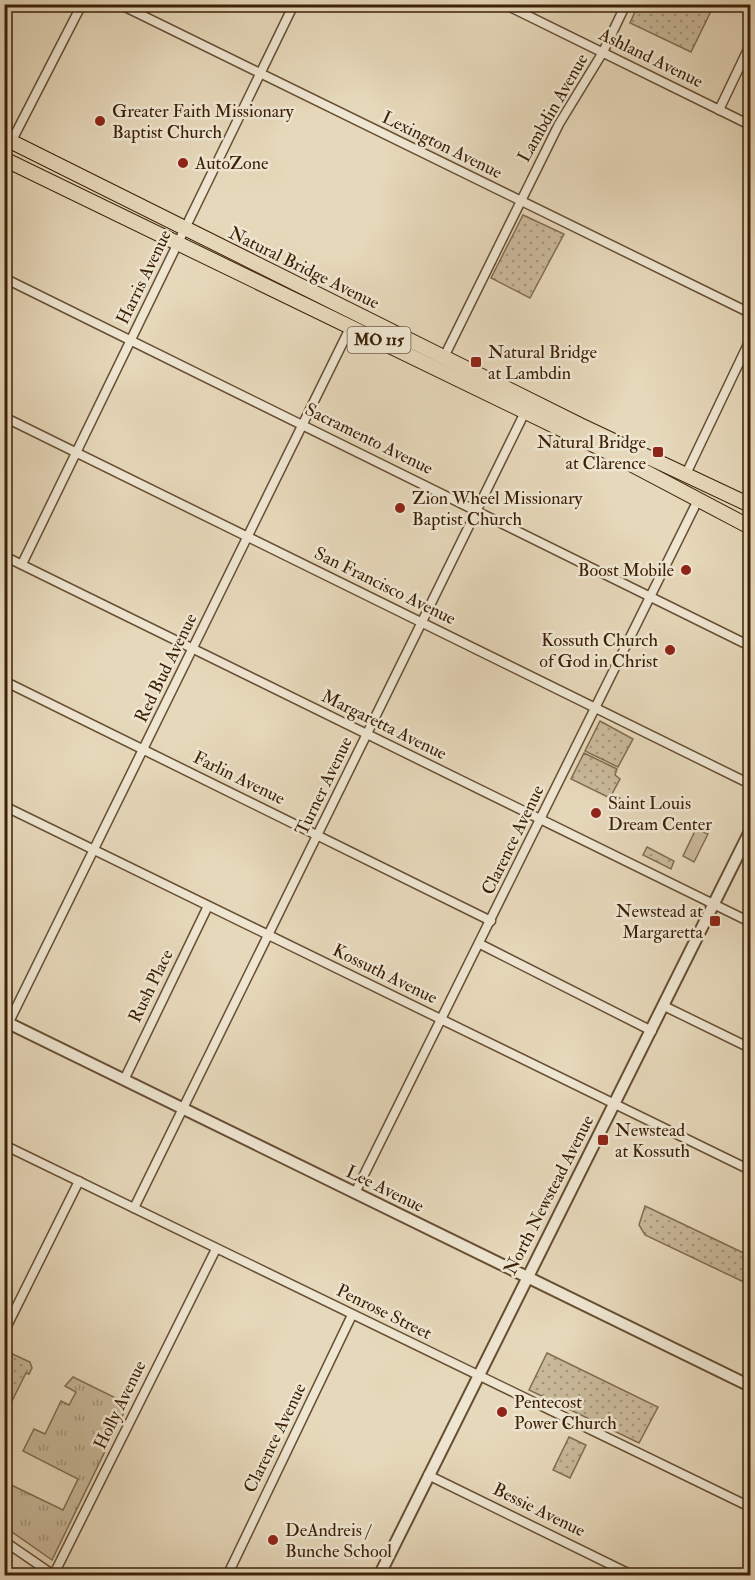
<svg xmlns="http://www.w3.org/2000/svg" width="755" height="1580" font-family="'IM FELL Double Pica',serif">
<defs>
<pattern id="grass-dots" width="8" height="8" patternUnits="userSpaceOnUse" patternTransform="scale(1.5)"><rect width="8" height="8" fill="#c9b99b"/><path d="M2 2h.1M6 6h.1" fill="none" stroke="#a4967c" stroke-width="1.8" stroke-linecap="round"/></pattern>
<pattern id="park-tufts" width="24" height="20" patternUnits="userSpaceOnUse" patternTransform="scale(1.5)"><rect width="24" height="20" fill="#c9b99b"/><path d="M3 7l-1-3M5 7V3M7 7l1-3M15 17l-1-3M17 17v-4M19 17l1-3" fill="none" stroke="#a4967c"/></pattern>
</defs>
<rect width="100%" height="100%" fill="#e6d8ba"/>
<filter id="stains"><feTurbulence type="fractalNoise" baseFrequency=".00333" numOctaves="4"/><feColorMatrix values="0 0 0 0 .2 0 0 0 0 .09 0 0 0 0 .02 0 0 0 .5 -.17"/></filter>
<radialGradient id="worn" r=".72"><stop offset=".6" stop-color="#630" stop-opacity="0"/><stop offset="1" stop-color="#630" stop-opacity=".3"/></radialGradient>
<g fill="url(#grass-dots)" stroke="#826c50" stroke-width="1.5">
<path d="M 638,5 L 638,4 L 714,5 L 691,52 L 630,23 Z"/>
<path d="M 523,215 L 564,234 L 530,298 L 491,278 Z"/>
<path d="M 600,721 L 633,739 L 618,767 L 585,751 Z"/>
<path d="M 584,753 L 617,769 L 615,775 L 620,779 L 612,794 L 620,798 L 618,802 L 571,779 Z"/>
<path d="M 647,847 L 674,861 L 671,869 L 643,855 Z"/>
<path d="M 645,1206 L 750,1256 L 750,1279 L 748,1284 L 645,1235 L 639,1225 Z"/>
<path d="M 8,1352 L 30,1362 L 32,1368 L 29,1374 L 26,1373 L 5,1415 L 5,1359 Z"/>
<path d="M 547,1353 L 658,1407 L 639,1443 L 529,1390 Z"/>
<path d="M 569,1437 L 586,1445 L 570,1478 L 553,1470 Z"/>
</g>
<path fill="url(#park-tufts)" stroke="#826c50" stroke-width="1.5" d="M 73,1377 L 128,1404 L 52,1560 L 5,1527 L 5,1509 L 8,1502 L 5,1500 L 7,1483 L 63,1510 L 78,1479 L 23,1451 L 34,1429 L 45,1434 L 61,1401 L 69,1405 L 76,1392 L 65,1386 Z"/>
<path fill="#c9b99b" stroke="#826c50" stroke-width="1.5" d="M 696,829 L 708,834 L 694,862 L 683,856 Z"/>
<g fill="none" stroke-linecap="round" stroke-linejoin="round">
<g stroke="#664e33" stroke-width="11">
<g id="minor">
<path d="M 119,4 L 750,313"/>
<path d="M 504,4 L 750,125"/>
<path d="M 719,110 L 750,45"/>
<path d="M 4,156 L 82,4"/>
<path d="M 4,278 L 750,646"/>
<path d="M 444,357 L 559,124 L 603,52 L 626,4"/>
<path d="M 4,417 L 750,784"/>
<path d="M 686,474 L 750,340"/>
<path d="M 4,556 L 750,922"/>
<path d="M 22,564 L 294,4"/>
<path d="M 4,681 L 491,921"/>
<path d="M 4,806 L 750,1170"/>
<path d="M 480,944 L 652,1031"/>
<path d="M 664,1006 L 750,1048"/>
<path d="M 9,1022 L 351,326"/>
<path d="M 124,1080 L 208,906"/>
<path d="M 4,1145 L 750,1507"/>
<path d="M 355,1193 L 698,500"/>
<path d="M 134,1208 L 525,412"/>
<path d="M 4,1332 L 79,1181"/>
<path d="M 428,1475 L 634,1576"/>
<path d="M 4,1541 L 55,1576"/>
<path d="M 53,1576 L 216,1249"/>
<path d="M 227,1576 L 352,1315"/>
</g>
</g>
<g stroke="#664e33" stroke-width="14">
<g id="tertiary">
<path d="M 4,1021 L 750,1386"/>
<path d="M 379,1576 L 750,831"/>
</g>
</g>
<g stroke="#3b2006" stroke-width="16">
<g id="primary">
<path d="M 4,138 L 580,425 L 750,505"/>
<path d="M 4,159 L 606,451 L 750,527"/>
</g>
</g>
<use href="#minor" stroke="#efe6d2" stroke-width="8"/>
<use href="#tertiary" stroke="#efe6d2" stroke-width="10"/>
<use href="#primary" stroke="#e6d8ba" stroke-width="14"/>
</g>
<g fill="#8f2418" stroke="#efe6d2" stroke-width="2">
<circle cx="100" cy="121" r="6"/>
<circle cx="183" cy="163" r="6"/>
<rect x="470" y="356" width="12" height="12" rx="3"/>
<rect x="652" y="446" width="12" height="12" rx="3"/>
<circle cx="400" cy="508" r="6"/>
<circle cx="686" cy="570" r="6"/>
<circle cx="670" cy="650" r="6"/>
<circle cx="596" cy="813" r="6"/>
<rect x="709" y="915" width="12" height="12" rx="3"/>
<rect x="597" y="1134" width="12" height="12" rx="3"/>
<circle cx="502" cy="1412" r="6"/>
<circle cx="273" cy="1540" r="6"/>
</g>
<g text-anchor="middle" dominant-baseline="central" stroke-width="5" stroke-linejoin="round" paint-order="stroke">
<rect fill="#efe6d2" stroke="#715b43" stroke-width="1.5" x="347.5" y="327" width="63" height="26" rx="4.5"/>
<g font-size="16" font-weight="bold" fill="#3b2006">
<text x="379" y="340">MO 115</text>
</g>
<g font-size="18" fill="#3b2006" stroke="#efe6d2">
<text transform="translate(651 58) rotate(26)">Ashland Avenue</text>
<text transform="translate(553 108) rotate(-60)">Lambdin Avenue</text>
<text transform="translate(442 145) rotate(26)">Lexington Avenue</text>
<text transform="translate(304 268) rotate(26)">Natural Bridge Avenue</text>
<text transform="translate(144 277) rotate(-64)">Harris Avenue</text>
<text transform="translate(369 439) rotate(26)">Sacramento Avenue</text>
<text transform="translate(385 586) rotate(26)">San Francisco Avenue</text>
<text transform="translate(166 668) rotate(-64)">Red Bud Avenue</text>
<text transform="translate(384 725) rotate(26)">Margaretta Avenue</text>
<text transform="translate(239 778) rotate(26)">Farlin Avenue</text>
<text transform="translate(324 786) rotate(-64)">Turner Avenue</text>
<text transform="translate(513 840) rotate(-64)">Clarence Avenue</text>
<text transform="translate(385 974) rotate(26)">Kossuth Avenue</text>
<text transform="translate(151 986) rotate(-64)">Rush Place</text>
<text transform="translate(385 1189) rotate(26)">Lee Avenue</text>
<text transform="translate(549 1195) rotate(-63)">North Newstead Avenue</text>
<text transform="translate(384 1312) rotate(26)">Penrose Street</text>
<text transform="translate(120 1405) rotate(-64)">Holly Avenue</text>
<text transform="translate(275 1438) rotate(-64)">Clarence Avenue</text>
<text transform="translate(539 1510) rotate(26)">Bessie Avenue</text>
</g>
<g font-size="18" fill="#3b2006" stroke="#efe6d2" text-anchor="start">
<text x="112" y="111">Greater Faith Missionary<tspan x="112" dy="21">Baptist Church</tspan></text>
<text x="195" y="163">AutoZone</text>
<text x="488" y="352">Natural Bridge<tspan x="488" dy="21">at Lambdin</tspan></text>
<text x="646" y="442" text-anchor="end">Natural Bridge<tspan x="646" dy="21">at Clarence</tspan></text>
<text x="412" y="498">Zion Wheel Missionary<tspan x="412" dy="21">Baptist Church</tspan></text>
<text x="674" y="570" text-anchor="end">Boost Mobile</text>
<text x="658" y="640" text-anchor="end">Kossuth Church<tspan x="658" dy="21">of God in Christ</tspan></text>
<text x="608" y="803">Saint Louis<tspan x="608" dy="21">Dream Center</tspan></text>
<text x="703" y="911" text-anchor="end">Newstead at<tspan x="703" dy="21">Margaretta</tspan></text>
<text x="615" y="1130">Newstead<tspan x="615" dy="21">at Kossuth</tspan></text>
<text x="514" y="1402">Pentecost<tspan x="514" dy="21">Power Church</tspan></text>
<text x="285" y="1530">DeAndreis /<tspan x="285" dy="21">Bunche School</tspan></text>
</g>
</g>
<rect width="755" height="1580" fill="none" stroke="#e6d8ba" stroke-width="24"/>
<rect x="6" y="6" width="743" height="1568" fill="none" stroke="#3b2006" stroke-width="3"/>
<rect x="12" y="12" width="731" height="1556" fill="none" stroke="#3b2006" stroke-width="1.5"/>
<rect width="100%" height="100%" filter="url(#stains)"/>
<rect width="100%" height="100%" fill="url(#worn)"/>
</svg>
